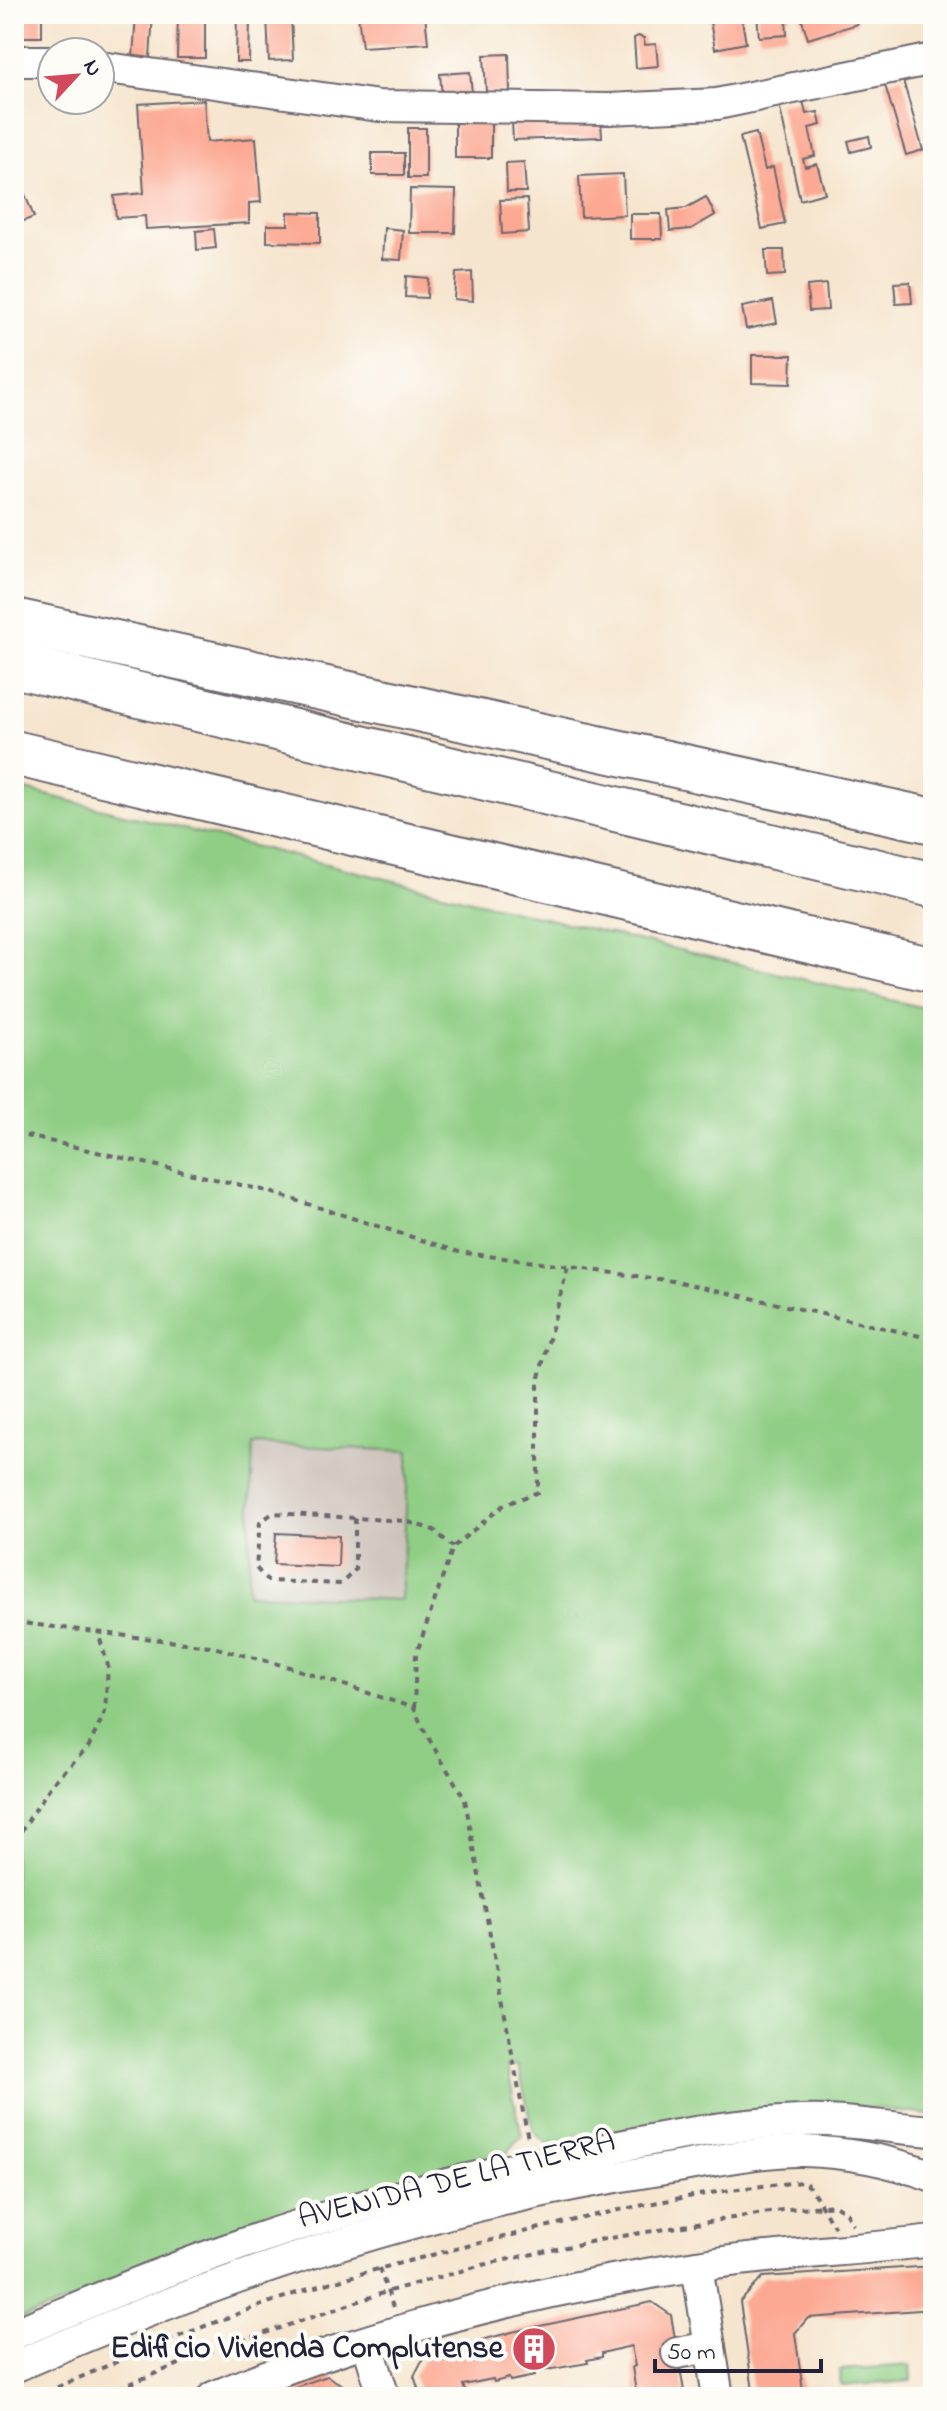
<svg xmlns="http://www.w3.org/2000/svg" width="947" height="2411" font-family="'Indie Flower',sans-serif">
<rect width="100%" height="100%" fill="#fdfcf7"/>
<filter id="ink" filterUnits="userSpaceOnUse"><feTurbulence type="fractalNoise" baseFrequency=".0125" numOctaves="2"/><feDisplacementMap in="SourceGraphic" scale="16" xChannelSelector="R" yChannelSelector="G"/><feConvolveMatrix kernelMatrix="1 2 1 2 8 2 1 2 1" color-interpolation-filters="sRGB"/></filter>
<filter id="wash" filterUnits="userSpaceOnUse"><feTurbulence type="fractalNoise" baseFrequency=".006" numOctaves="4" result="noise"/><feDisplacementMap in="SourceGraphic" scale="32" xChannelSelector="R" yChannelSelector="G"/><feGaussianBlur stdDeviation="1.8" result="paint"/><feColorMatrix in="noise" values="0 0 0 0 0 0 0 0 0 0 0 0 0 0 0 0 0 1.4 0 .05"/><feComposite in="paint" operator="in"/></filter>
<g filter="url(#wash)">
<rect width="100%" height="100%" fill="#f6e5ce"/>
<path fill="#ccc2b9" d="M 253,1444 L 409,1451 L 401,1601 L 248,1594 Z"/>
<g fill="#90ce85" stroke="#597860" stroke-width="2" fill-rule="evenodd">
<path d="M 14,787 L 528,914 L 933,1010 L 933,2115 C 904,2114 876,2106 847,2106 C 747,2106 646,2127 548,2144 L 534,2132 L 518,2066 L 507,2067 L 522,2136 L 505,2155 L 14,2321 ZM 253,1444 L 409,1451 L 401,1600 L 248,1594 Z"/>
<path d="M 910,2365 L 911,2381 L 841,2386 L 840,2370 Z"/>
</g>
<g id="blocks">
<g fill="#fca993">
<path d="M 20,14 L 42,14 L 42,37 L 19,37 Z"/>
<path d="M 136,14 L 153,14 L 150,58 L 133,57 Z"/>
<path d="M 178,14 L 205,15 L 205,58 L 177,58 Z"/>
<path d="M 237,14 L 255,14 L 255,19 L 250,19 L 249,62 L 236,62 Z"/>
<path d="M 358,14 L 425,14 L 428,43 L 362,47 Z"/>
<path d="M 724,14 L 741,14 L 746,43 L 715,49 L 709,16 Z"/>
<path d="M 757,14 L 790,14 L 790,17 L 786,19 L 787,35 L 759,37 Z"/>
<path d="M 800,14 L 854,14 L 857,24 L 808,39 Z"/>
<path d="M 291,15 L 293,60 L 269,61 L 267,16 Z"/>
<path d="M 638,36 L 644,38 L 644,45 L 656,44 L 658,66 L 636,68 L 634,38 Z"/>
<path d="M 509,54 L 510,92 L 486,93 L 484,55 Z"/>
<path d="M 470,72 L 472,94 L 442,96 L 440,74 Z"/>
<path d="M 902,77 L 923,150 L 906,155 L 884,82 Z"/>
<path d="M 204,100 L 207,142 L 256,138 L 261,202 L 249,203 L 249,223 L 146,229 L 145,216 L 116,218 L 114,196 L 144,193 L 138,104 Z"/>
<path d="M 803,100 L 806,114 L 818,112 L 821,125 L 809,128 L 815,156 L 803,159 L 805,167 L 817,164 L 825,193 L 800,200 L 779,104 Z"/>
<path d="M 512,121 L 601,121 L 602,137 L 513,140 Z"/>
<rect x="455" y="122" width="36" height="36"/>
<rect x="408" y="128" width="18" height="50"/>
<path d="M 756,133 L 765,170 L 773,167 L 785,224 L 762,229 L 740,137 Z"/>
<path d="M 869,136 L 871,147 L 851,152 L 848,141 Z"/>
<rect x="372" y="153" width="32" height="22"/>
<path d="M 524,162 L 526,192 L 507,192 L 506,163 Z"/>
<path d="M 623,174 L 625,215 L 581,217 L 579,176 Z"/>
<path d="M 20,182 L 34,217 L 14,225 L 14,183 Z"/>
<path d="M 410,189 L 456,190 L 455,233 L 409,233 Z"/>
<path d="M 706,197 L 715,215 L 691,229 L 670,231 L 668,210 L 686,208 Z"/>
<path d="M 527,199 L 529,232 L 502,234 L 500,200 Z"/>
<path d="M 288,212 L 320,213 L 320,243 L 267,242 L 267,225 L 288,225 Z"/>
<path d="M 630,214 L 661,214 L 662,239 L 630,239 Z"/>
<path d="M 384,228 L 403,230 L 401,260 L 382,259 Z"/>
<path d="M 214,229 L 216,248 L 197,250 L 196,231 Z"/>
<path d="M 765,250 L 784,250 L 785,275 L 767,276 Z"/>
<path d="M 472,272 L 473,301 L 454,299 L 456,273 Z"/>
<path d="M 406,276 L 428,278 L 427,298 L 405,297 Z"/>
<path d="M 910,282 L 912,303 L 896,304 L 894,283 Z"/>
<path d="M 826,284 L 828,310 L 809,311 L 807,286 Z"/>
<path d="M 773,301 L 777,323 L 746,329 L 742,307 Z"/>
<path d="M 752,355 L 792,355 L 791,384 L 752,383 Z"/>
<path d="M 276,1533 L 339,1536 L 338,1567 L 274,1564 Z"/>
<path d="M 933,2266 L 933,2309 L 808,2318 L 795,2333 L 804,2397 L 754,2397 L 740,2302 L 763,2277 Z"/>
<path d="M 652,2302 L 671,2315 L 685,2397 L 640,2397 L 639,2391 L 636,2392 L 632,2367 L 635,2366 L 631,2346 L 602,2353 L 602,2357 L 587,2360 L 588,2363 L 534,2372 L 535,2376 L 510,2381 L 509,2378 L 494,2382 L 493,2379 L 463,2385 L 467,2397 L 421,2397 L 414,2376 L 425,2355 L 512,2332 Z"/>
<path d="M 327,2376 L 356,2393 L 357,2397 L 266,2397 Z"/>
</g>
</g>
</g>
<g filter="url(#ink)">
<use href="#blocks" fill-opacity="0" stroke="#6c666e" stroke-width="2"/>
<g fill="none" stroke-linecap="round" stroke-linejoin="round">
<g stroke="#6c666e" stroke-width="34">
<g id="minor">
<path d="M 14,61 L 52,61"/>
<path d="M 100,67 L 379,106 L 609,109 L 717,104 L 933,59"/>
<path d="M 14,2334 C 121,2288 231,2244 343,2212 C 417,2190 492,2173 567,2157 C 643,2141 722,2124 800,2121 C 845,2119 888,2128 933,2131"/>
<path d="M 367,2342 L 384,2397"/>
<path d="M 710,2347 L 718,2397"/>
<path d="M 677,2353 L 710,2347 L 697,2266"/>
<path d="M 14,2367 C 220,2276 436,2204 659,2170 C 703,2163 761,2150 803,2151 C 848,2152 891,2161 933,2176"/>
<path d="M 213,2397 C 372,2331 545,2287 716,2263 C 788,2253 861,2250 933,2241"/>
</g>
</g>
<g stroke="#6c666e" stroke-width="48">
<g id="highway">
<path d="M 14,621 L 933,821"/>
<path d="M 14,665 L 933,885"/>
<path d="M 14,753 L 933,970"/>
</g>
</g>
<g stroke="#6c666e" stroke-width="4" stroke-dasharray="6 6" stroke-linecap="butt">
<path d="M 14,1133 L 267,1191 L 459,1252 L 680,1282 L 933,1339"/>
<path d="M 355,1518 L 355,1570 L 341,1584 L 268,1581 L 256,1568 L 260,1522 L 273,1513 L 405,1521 L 434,1530 L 453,1547"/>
<path d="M 14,1622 L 209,1646 L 289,1667 L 414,1708 C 427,1740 448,1769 465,1800 L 528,2139"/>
<path d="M 414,1708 L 416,1655 L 453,1547 L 504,1505 L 538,1492 L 538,1381 L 568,1266"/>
<path d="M 14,1842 L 52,1784 L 89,1746 L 105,1712 L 108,1666 L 98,1632"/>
<path d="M 379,2268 L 393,2307"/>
<path d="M 35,2397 C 124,2358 214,2320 306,2290 C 370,2270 435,2254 500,2238 C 600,2213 701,2190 804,2182 C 818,2194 823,2212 835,2227"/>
<path d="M 96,2397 L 215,2350 L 389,2291 L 486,2264 L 604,2239 L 788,2209 L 835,2205 L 847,2213 L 853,2225"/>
</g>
<use href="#minor" stroke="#fff" stroke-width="30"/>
<use href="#highway" stroke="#fff" stroke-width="44"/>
</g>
</g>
<defs>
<g id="building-disc" transform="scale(2.3)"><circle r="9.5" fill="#d1495b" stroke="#fdfcf7"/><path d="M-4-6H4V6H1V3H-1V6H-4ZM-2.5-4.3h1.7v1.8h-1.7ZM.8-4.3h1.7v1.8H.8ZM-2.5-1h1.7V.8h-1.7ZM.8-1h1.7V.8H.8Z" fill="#fff"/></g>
</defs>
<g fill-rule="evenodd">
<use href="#building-disc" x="534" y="2349"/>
</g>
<g text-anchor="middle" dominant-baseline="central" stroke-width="8" stroke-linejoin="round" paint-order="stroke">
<g font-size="32" fill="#22223b" stroke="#fdfcf7">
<text transform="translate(457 2181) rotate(-14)">AVENIDA DE LA TIERRA</text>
</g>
<g font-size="32" font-weight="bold" fill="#22223b" stroke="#fdfcf7" text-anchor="end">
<text x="503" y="2349">Edificio Vivienda Complutense</text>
</g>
</g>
<rect width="947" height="2411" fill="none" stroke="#fdfcf7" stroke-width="48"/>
<g transform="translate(76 76) rotate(64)"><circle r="38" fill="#fdfcf7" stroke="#a5a5ac" stroke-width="2"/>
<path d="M0-6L14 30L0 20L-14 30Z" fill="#d1495b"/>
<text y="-12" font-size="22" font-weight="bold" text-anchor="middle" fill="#22223b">N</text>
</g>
<path d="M655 2359v12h166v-12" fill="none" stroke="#22223b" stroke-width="4"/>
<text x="667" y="2359" font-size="24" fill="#22223b" stroke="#fdfcf7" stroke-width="6" paint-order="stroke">50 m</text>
</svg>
